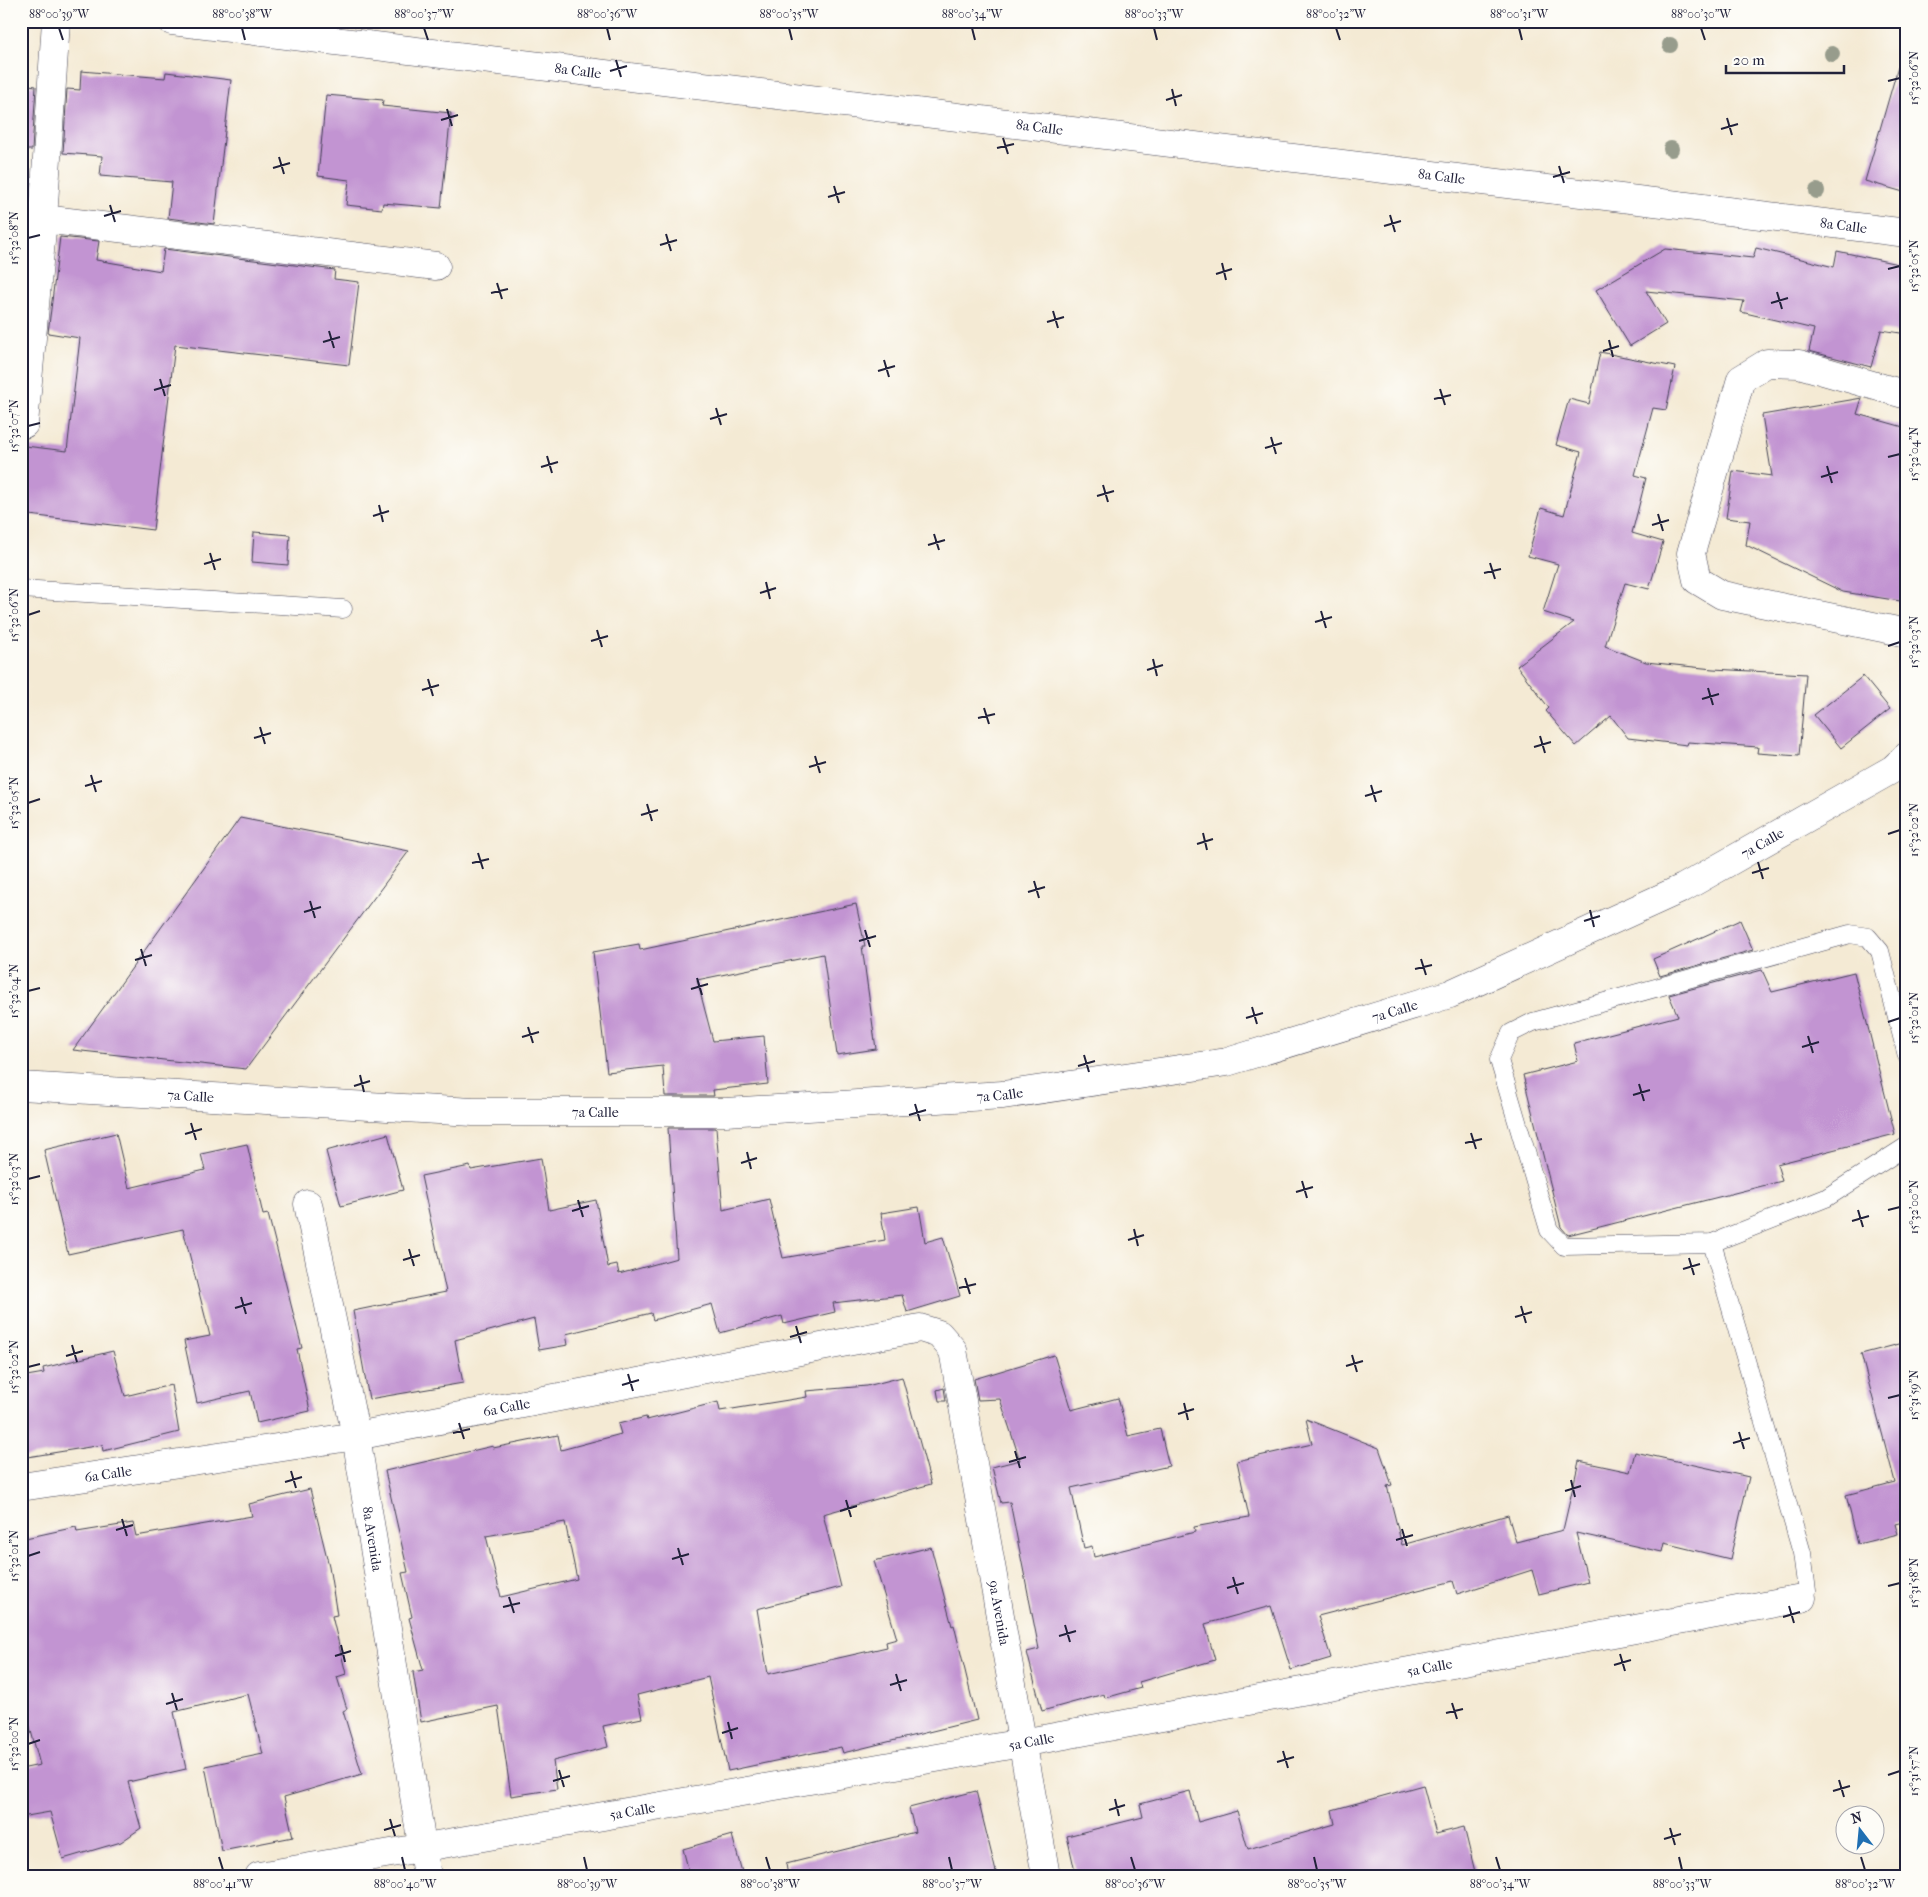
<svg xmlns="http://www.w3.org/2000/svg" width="1928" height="1897" font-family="'IM FELL French Canon',serif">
<rect width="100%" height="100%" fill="#fdfcf7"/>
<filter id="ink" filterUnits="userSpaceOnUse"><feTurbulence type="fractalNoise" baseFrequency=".02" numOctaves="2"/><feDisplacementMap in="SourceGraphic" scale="10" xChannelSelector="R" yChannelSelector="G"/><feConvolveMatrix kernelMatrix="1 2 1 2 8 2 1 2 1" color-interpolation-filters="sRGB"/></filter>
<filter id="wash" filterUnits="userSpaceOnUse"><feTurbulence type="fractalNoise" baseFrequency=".0096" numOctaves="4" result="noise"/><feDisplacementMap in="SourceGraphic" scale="20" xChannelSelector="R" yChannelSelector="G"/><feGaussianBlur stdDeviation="1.12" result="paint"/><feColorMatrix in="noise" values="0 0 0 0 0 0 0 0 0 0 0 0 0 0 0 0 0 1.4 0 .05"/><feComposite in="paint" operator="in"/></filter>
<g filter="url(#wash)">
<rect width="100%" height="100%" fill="#f4ead4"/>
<g id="blocks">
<g fill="#c294d2" fill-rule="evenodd">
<path d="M 1898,67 L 1907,68 L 1907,193 L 1865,181 Z"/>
<path d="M 81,71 L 165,78 L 166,72 L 231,80 L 214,224 L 168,218 L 172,182 L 100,176 L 102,156 L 63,153 L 67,89 L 80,90 Z"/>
<path d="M 21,84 L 36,86 L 32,150 L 21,150 Z"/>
<path d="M 326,95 L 383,100 L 382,106 L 451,113 L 441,208 L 383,203 L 382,209 L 346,205 L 349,180 L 318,176 Z"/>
<path d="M 60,237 L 99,241 L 96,260 L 161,271 L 164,249 L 335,270 L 334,279 L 359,282 L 349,365 L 175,345 L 153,530 L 21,514 L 21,476 L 25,446 L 67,451 L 80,338 L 48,333 Z"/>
<path d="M 1756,248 L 1834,267 L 1837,251 L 1907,266 L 1907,334 L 1881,330 L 1871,367 L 1809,351 L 1814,329 L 1741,312 L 1744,301 L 1646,291 L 1666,324 L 1630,346 L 1596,290 L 1665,249 L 1753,258 Z"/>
<path d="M 1600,352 L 1675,367 L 1666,410 L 1653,408 L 1635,475 L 1646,478 L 1632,533 L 1663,542 L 1649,589 L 1625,583 L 1605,646 L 1646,662 L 1713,669 L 1806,674 L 1799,756 L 1757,753 L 1758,747 L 1688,742 L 1687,745 L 1628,738 L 1611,716 L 1576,746 L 1546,711 L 1549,708 L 1517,666 L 1574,622 L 1543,612 L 1558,564 L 1528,556 L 1541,508 L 1564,515 L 1581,452 L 1556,445 L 1569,399 L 1589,404 Z"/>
<path d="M 1862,398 L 1857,414 L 1907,428 L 1907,602 L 1843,592 L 1746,545 L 1750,521 L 1726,518 L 1733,471 L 1772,476 L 1762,415 Z"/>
<path d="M 254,532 L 290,535 L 288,565 L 252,562 Z"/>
<path d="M 1863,676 L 1890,709 L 1841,748 L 1814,715 Z"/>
<path d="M 240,818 L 409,851 L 246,1069 L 73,1050 Z"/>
<path d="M 856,904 L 865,946 L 862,946 L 876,1049 L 837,1055 L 823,954 L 697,980 L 713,1041 L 764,1036 L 768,1084 L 713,1090 L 714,1096 L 665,1096 L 663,1066 L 607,1072 L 593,952 L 639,944 L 640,950 Z"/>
<path d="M 1740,920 L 1753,950 L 1660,976 L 1653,959 Z"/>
<path d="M 1762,970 L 1772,992 L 1854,972 L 1895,1134 L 1777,1164 L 1782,1181 L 1568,1235 L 1561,1227 L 1523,1075 L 1578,1061 L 1574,1043 L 1678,1016 L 1669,995 Z"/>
<path d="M 668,1128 L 716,1128 L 723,1210 L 769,1199 L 783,1258 L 885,1240 L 881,1213 L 919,1207 L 925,1242 L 943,1237 L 960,1296 L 907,1312 L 902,1295 L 833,1303 L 835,1312 L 784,1324 L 782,1316 L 720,1333 L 712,1304 L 653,1320 L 651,1313 L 566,1334 L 568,1345 L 539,1350 L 534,1319 L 455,1340 L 463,1383 L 369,1399 L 353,1311 L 446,1292 L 421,1176 L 470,1166 L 471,1170 L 541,1158 L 549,1210 L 596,1200 L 608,1267 L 617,1265 L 619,1274 L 677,1258 Z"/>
<path d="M 116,1133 L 129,1188 L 205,1170 L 201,1154 L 247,1144 L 263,1215 L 268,1214 L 302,1348 L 297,1349 L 310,1411 L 257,1423 L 250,1391 L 197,1403 L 184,1341 L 210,1336 L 183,1229 L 68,1254 L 44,1150 Z"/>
<path d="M 388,1134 L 403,1190 L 341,1206 L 326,1151 Z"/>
<path d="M 1907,1342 L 1907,1520 L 1895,1523 L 1898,1534 L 1858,1544 L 1846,1495 L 1895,1482 L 1861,1354 Z"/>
<path d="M 113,1351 L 125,1396 L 171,1385 L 179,1432 L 103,1451 L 102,1445 L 21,1458 L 21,1377 L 44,1373 L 43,1368 Z"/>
<path d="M 1054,1355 L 1071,1410 L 1118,1398 L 1128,1436 L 1160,1429 L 1169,1466 L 1071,1488 L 1084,1548 L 1092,1546 L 1094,1557 L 1195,1532 L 1194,1527 L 1249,1517 L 1237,1461 L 1312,1444 L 1306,1419 L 1379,1448 L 1392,1485 L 1387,1486 L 1402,1545 L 1508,1515 L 1516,1542 L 1563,1530 L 1579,1461 L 1630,1472 L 1635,1452 L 1749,1477 L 1730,1559 L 1664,1543 L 1662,1552 L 1576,1533 L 1588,1582 L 1539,1594 L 1532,1570 L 1457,1594 L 1453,1581 L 1318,1616 L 1331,1658 L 1291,1670 L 1271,1606 L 1205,1624 L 1215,1660 L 1139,1682 L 1141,1688 L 1105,1698 L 1104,1694 L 1042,1711 L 1027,1652 L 1039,1649 L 1010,1502 L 1001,1503 L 992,1467 L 1020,1460 L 1000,1399 L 978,1400 L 974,1379 Z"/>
<path d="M 902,1377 L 931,1484 L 823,1514 L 841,1587 L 757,1609 L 768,1674 L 887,1647 L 886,1642 L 897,1639 L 874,1561 L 931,1547 L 952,1626 L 954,1625 L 977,1720 L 843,1753 L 841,1747 L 728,1771 L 708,1677 L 637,1695 L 642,1718 L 603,1726 L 608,1747 L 553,1761 L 557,1789 L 511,1796 L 498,1706 L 421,1722 L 413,1672 L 423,1670 L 409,1618 L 412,1617 L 402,1573 L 408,1572 L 385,1471 L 493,1446 L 493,1448 L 558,1435 L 561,1450 L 621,1434 L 618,1424 L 646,1417 L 647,1420 L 718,1402 L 720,1411 L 807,1397 L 806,1391 L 867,1386 ZM 565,1522 L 577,1579 L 501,1597 L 486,1536 Z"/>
<path d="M 944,1388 L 946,1401 L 939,1401 L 937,1390 Z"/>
<path d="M 310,1489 L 329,1566 L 337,1615 L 332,1616 L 346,1674 L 337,1677 L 347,1709 L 343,1711 L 362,1774 L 284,1797 L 293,1837 L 222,1851 L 205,1766 L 263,1754 L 248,1694 L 174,1712 L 186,1769 L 128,1782 L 141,1828 L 121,1842 L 63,1859 L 50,1812 L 21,1817 L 21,1769 L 40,1765 L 21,1693 L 21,1539 L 76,1527 L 77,1532 L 133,1523 L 136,1536 L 252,1516 L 249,1504 Z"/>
<path d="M 1423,1785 L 1436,1834 L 1464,1827 L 1476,1876 L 1076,1876 L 1067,1836 L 1143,1817 L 1140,1804 L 1190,1791 L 1198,1822 L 1237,1811 L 1248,1849 L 1335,1824 L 1332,1810 Z"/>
<path d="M 976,1791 L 997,1876 L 788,1876 L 786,1864 L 915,1832 L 909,1808 Z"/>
<path d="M 732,1835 L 743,1876 L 690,1876 L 683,1849 Z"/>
</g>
</g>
</g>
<g filter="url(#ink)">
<use href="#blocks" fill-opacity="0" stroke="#424052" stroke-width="1"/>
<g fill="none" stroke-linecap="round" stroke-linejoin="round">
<g stroke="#424052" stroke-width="19">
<g id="service">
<path d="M 21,589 L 343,609"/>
<path d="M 1907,1056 L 1880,951 L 1868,937 L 1850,934 L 1533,1022 L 1511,1033 L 1499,1060 L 1549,1230 L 1564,1246 L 1712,1243 L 1826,1198 L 1907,1146"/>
<path d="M 1712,1243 L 1802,1553 L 1807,1591 L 1802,1598"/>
</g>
</g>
<g stroke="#424052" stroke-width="29">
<g id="minor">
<path id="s1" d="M 172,21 L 1907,233"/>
<path d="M 43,219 L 436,266"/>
<path d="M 1907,395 L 1799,364 L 1767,363 L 1741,379 L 1691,553 L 1697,580 L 1722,595 L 1907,633"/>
<path d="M 24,424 L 43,219 L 56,21"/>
<path id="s2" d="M 308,1204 L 356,1436 L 427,1876"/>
<path id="s3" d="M 21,1487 L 356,1436 L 920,1328 L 939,1334 L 953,1350 L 1046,1876"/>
<path id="s4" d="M 259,1876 L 1022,1743 L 1802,1598"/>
</g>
</g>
<g stroke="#424052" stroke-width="29">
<g id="tertiary">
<path id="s5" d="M 21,1086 L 473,1112 L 726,1112 L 1003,1095 L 1227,1062 L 1450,994 L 1683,888 L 1893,769 L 1907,756"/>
</g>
</g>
<use href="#service" stroke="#fff" stroke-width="18"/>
<use href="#minor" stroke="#fff" stroke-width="28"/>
<use href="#tertiary" stroke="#fff" stroke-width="28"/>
</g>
<g fill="#979c8c">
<circle cx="1670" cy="45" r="8"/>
<circle cx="1832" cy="54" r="8"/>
<circle cx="1671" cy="149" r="8"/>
<circle cx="1817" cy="191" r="8"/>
</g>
</g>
<path fill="none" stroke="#22223b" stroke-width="2" d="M 59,28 L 63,40M 242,28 L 245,40M 424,28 L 428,40M 607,28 L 610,40M 789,28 L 792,40M 972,28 L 975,40M 1154,28 L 1157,40M 1336,28 L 1340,40M 1519,28 L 1522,40M 1701,28 L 1705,40M 616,60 L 621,77M 610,71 L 627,66M 1888,81 L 1900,78M 1172,89 L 1176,106M 1166,100 L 1182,95M 447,109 L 452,126M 1727,118 L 1732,135M 441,120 L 458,115M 1721,129 L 1738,124M 1003,138 L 1008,154M 997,148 L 1014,144M 279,157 L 284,174M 1559,166 L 1564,183M 273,168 L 290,163M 1553,177 L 1570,172M 834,186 L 839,203M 828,197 L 845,192M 110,205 L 115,222M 1390,215 L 1395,232M 104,216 L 121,211M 1384,226 L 1401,221M 666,234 L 671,251M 28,238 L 40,235M 660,245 L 677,240M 1222,263 L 1226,280M 1888,269 L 1900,266M 1216,274 L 1232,269M 497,283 L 502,299M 1777,292 L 1782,309M 491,293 L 508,289M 1771,303 L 1788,298M 1053,311 L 1058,328M 1047,322 L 1064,317M 329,331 L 334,348M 1609,340 L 1613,357M 323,342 L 340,337M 1603,351 L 1619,346M 884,360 L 889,377M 878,371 L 895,366M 160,379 L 165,396M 1440,389 L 1445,405M 154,390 L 171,385M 1434,399 L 1451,395M 716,408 L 721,425M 710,419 L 727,414M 28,426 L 40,423M 1271,437 L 1276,454M 1265,448 L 1282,443M 547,456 L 552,473M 1888,457 L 1900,454M 1827,466 L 1832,483M 541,467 L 558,462M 1821,477 L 1838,472M 1103,485 L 1108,502M 1097,496 L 1114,491M 379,505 L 383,522M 1658,514 L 1663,531M 373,516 L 389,511M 1652,525 L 1669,520M 934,534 L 939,550M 928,545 L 945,540M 210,553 L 215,570M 1490,563 L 1495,579M 204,564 L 221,559M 1484,573 L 1501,569M 766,582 L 770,599M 760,593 L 776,588M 1321,611 L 1326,628M 28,615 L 40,611M 1315,622 L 1332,617M 597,630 L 602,647M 591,641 L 608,636M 1888,646 L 1900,642M 1153,659 L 1157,676M 1147,670 L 1163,665M 428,679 L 433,696M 1708,688 L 1713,705M 422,690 L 439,685M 1702,699 L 1719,694M 984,708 L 989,724M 978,718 L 995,714M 260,727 L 265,744M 1540,736 L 1545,753M 254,738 L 271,733M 1534,747 L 1551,742M 815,756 L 820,773M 809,767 L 826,762M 91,775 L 96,792M 1371,785 L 1376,802M 85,786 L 102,781M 1365,796 L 1382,791M 28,803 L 40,799M 647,804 L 652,821M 641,815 L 658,810M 1203,833 L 1207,850M 1888,834 L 1900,830M 1197,844 L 1213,839M 478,853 L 483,869M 1758,862 L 1763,879M 472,863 L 489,859M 1752,873 L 1769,868M 1034,881 L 1039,898M 1028,892 L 1045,887M 310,901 L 315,918M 1590,910 L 1594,927M 304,912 L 321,907M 1584,921 L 1600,916M 865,930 L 870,947M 859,941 L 876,936M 141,949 L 146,966M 1421,959 L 1426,975M 135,960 L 152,955M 1415,969 L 1432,965M 697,978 L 702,995M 691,989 L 708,984M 28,991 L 40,988M 1252,1007 L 1257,1024M 1246,1018 L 1263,1013M 1888,1022 L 1900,1018M 528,1027 L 533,1043M 1808,1036 L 1813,1053M 522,1037 L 539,1032M 1802,1047 L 1819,1042M 1084,1055 L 1089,1072M 1078,1066 L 1095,1061M 360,1075 L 364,1092M 1639,1084 L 1644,1101M 354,1086 L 370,1081M 1633,1095 L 1650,1090M 915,1104 L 920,1121M 909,1115 L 926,1110M 191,1123 L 196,1140M 1471,1133 L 1476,1149M 185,1134 L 202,1129M 1465,1143 L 1482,1139M 747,1152 L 751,1169M 741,1163 L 757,1158M 28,1179 L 40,1176M 1302,1181 L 1307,1198M 1296,1192 L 1313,1187M 578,1200 L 583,1217M 1858,1210 L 1863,1227M 1888,1210 L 1900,1207M 572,1211 L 589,1206M 1852,1221 L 1869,1216M 1134,1229 L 1138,1246M 1128,1240 L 1144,1235M 409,1249 L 414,1266M 1689,1258 L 1694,1275M 403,1260 L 420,1255M 1683,1269 L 1700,1264M 965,1278 L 970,1294M 959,1288 L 976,1284M 241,1297 L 246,1314M 1521,1306 L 1526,1323M 235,1308 L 252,1303M 1515,1317 L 1532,1312M 796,1326 L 801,1343M 790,1337 L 807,1332M 72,1345 L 77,1362M 1352,1355 L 1357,1372M 66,1356 L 83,1351M 1346,1366 L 1363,1361M 28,1367 L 40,1364M 628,1374 L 633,1391M 622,1385 L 639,1380M 1888,1398 L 1900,1395M 1184,1403 L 1188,1420M 1178,1414 L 1194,1409M 459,1423 L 464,1439M 1739,1432 L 1744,1449M 453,1433 L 470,1429M 1733,1443 L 1750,1438M 1015,1451 L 1020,1468M 1009,1462 L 1026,1457M 291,1471 L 296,1488M 1571,1480 L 1575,1497M 285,1482 L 302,1477M 1565,1491 L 1581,1486M 846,1500 L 851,1517M 840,1511 L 857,1506M 122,1519 L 127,1536M 1402,1529 L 1407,1546M 116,1530 L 133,1525M 1396,1540 L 1413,1535M 678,1548 L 683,1565M 28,1556 L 40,1552M 672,1559 L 689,1554M 1233,1577 L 1238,1594M 1888,1586 L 1900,1583M 1227,1588 L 1244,1583M 509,1597 L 514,1613M 1789,1606 L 1794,1623M 503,1607 L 520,1603M 1783,1617 L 1800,1612M 1065,1625 L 1070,1642M 1059,1636 L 1076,1631M 341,1645 L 345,1662M 1620,1654 L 1625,1671M 335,1656 L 351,1651M 1614,1665 L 1631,1660M 896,1674 L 901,1691M 890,1685 L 907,1680M 172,1693 L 177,1710M 1452,1703 L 1457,1719M 166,1704 L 183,1699M 1446,1713 L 1463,1709M 728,1722 L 732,1739M 722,1733 L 738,1728M 28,1744 L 40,1740M 1283,1751 L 1288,1768M 1277,1762 L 1294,1757M 559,1770 L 564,1787M 1888,1775 L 1900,1771M 1839,1780 L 1844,1797M 553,1781 L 570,1776M 1833,1791 L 1850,1786M 1115,1799 L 1119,1816M 1109,1810 L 1125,1805M 390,1819 L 395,1836M 1670,1828 L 1675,1845M 384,1830 L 401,1825M 1664,1839 L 1681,1834M 219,1857 L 223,1870M 402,1857 L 405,1870M 584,1857 L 587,1870M 766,1857 L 770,1870M 949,1857 L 952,1870M 1131,1857 L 1135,1870M 1314,1857 L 1317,1870M 1496,1857 L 1500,1870M 1679,1857 L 1682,1870M 1861,1857 L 1865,1870"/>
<g text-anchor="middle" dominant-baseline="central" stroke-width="4" stroke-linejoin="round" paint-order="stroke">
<g font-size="14" fill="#22223b" stroke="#fdfcf7">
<text stroke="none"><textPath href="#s1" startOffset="409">8a Calle</textPath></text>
<text stroke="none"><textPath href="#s1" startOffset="874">8a Calle</textPath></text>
<text stroke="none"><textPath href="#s1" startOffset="1279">8a Calle</textPath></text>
<text stroke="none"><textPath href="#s1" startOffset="1684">8a Calle</textPath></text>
<text stroke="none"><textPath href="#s5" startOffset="1790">7a Calle</textPath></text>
<text stroke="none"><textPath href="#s5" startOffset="1385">7a Calle</textPath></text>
<text stroke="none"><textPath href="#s5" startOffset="980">7a Calle</textPath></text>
<text stroke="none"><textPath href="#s5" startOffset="170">7a Calle</textPath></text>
<text stroke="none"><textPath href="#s5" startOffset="575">7a Calle</textPath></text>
<text stroke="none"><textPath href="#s3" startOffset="492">6a Calle</textPath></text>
<text stroke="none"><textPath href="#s3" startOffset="88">6a Calle</textPath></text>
<text stroke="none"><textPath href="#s2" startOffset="341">8a Avenida</textPath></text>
<text stroke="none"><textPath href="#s3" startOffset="1221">9a Avenida</textPath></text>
<text stroke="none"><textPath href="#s4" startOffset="1189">5a Calle</textPath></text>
<text stroke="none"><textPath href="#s4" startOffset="784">5a Calle</textPath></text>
<text stroke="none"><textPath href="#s4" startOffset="379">5a Calle</textPath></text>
</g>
</g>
<rect width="1928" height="1897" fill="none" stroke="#fdfcf7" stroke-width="55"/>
<g transform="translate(1860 1830) rotate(344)"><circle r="24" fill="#fdfcf7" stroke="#a5a5ac"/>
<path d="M0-4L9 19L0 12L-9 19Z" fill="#1f6fb2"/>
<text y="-8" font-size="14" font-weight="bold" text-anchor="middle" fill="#22223b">N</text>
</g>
<path d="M1726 65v8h118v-8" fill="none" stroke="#22223b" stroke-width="2.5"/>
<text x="1733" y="65" font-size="15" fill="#22223b" stroke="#fdfcf7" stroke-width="4" paint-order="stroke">20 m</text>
<rect x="28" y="28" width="1872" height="1842" fill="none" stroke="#22223b" stroke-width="2"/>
<g font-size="12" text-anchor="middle" fill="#22223b">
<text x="59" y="18">88°00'39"W</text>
<text x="242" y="18">88°00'38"W</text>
<text x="424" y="18">88°00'37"W</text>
<text x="607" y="18">88°00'36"W</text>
<text x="789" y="18">88°00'35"W</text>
<text x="972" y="18">88°00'34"W</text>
<text x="1154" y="18">88°00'33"W</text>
<text x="1336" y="18">88°00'32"W</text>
<text x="1519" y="18">88°00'31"W</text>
<text x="1701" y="18">88°00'30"W</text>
<text transform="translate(1914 78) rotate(-90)" y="4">15°32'06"N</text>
<text transform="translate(14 238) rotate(-90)" y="4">15°32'08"N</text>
<text transform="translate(1914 266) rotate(-90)" y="4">15°32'05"N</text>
<text transform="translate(14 426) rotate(-90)" y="4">15°32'07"N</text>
<text transform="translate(1914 454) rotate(-90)" y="4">15°32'04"N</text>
<text transform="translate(14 615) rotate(-90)" y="4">15°32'06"N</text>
<text transform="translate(1914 642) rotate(-90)" y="4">15°32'03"N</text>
<text transform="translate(14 803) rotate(-90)" y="4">15°32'05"N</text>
<text transform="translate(1914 830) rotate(-90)" y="4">15°32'02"N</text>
<text transform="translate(14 991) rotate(-90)" y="4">15°32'04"N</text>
<text transform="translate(1914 1018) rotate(-90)" y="4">15°32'01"N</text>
<text transform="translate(14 1179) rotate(-90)" y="4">15°32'03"N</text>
<text transform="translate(1914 1207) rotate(-90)" y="4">15°32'00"N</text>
<text transform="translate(14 1367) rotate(-90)" y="4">15°32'02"N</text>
<text transform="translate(1914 1395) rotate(-90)" y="4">15°31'59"N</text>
<text transform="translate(14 1556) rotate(-90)" y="4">15°32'01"N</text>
<text transform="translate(1914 1583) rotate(-90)" y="4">15°31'58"N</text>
<text transform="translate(14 1744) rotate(-90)" y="4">15°32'00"N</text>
<text transform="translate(1914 1771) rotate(-90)" y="4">15°31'57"N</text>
<text x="223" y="1888">88°00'41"W</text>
<text x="405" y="1888">88°00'40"W</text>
<text x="587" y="1888">88°00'39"W</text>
<text x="770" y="1888">88°00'38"W</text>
<text x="952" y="1888">88°00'37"W</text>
<text x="1135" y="1888">88°00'36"W</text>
<text x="1317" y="1888">88°00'35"W</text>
<text x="1500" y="1888">88°00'34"W</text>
<text x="1682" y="1888">88°00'33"W</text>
<text x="1865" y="1888">88°00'32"W</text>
</g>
</svg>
